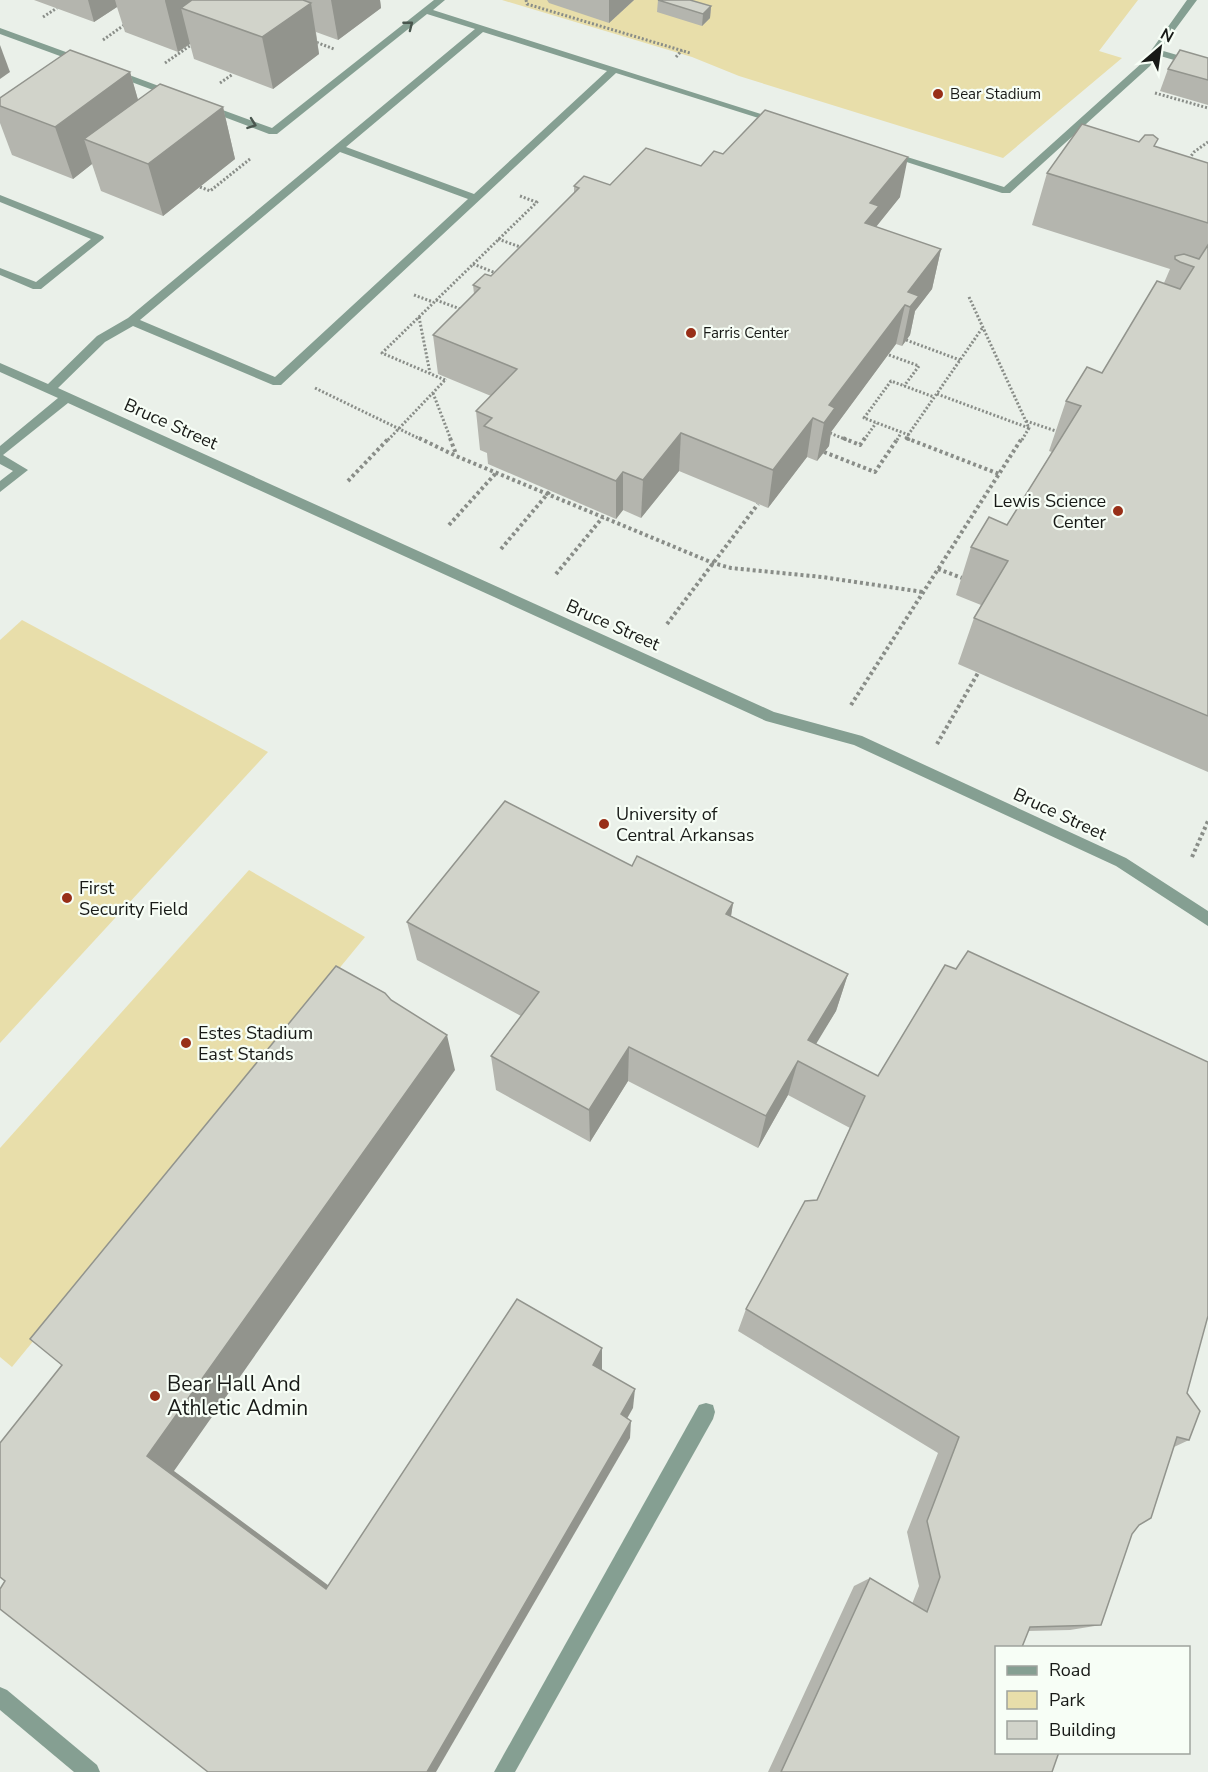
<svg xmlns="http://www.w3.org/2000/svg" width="1208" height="1772" font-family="'Nunito Sans',sans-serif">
<rect width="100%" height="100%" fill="#eaf0e9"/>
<g fill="#e8deaa">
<path d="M 502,0 L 1138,0 L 1099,51 L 1122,58 L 1003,158 L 739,76 L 692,57 Z"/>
<path d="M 22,620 L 268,752 L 0,1043 L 0,640 Z"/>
<path d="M 249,870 L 365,937 L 12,1367 L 0,1357 L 0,1148 Z"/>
</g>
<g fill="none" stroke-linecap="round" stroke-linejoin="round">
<g stroke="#898d88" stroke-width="3" stroke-dasharray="2 2" stroke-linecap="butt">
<path d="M 526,0 L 527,4 L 690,53"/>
<path d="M 43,17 L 57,8"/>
<path d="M 103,40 L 127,23"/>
<path d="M 313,41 L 334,49"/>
<path d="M 676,57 L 682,50"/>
<path d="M 165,63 L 194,43"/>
<path d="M 220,83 L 233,74"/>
<path d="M 1155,93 L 1208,108"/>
<path d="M 1189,159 L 1194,152 L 1208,142"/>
<path d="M 200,187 L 210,191 L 250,159"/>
<path d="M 520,196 L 536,202"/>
<path d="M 498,239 L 523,248"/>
<path d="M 473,264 L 498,274"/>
<path d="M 414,295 L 433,302"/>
<path d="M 969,297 L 1029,428 L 1022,440"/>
<path d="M 436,300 L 463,310"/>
<path d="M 419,317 L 430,373"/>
<path d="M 906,340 L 960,360"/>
<path d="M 889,355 L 919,366 L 904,386"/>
<path d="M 445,380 L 382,353 L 539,200"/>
<path d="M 315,388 L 422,440"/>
<path d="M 433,393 L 451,440"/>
<path d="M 937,394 L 1029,428"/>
<path d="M 1026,421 L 1059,432"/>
<path d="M 830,433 L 847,440"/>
<path d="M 909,435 L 864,418 L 891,381 L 934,397"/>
<path d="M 388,440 L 446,379"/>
<path d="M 864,440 L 876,423"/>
<path d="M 897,440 L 901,433"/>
<path d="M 910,440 L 906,438 L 983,327"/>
</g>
<g stroke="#898d88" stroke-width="4" stroke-dasharray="3 3" stroke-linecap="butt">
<path d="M 419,438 L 456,456 L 713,563 L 731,568 L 822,577 L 923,592"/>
<path d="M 450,438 L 456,454"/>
<path d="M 843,438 L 860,445 L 865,438"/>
<path d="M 906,438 L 999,474"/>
<path d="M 824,452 L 875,472 L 898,438"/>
<path d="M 348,481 L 389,438"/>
<path d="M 449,525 L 496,473"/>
<path d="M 501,549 L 550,491"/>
<path d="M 938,569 L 965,579"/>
<path d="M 556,574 L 603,517"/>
<path d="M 667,624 L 758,504"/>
<path d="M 851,705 L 1022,438"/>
<path d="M 937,744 L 978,673"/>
<path d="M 1192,857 L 1208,821"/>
</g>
<g fill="#859f92" fill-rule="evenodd">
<path d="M 434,0 L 445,0 L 433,10 L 783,121 L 774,123 L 616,73 L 281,385 L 273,385 L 133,326 L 105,342 L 58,388 L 774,712 L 862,736 L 1126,858 L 1208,911 L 1208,926 L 1116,866 L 854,745 L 766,721 L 68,403 L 3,455 L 28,470 L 0,492 L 0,481 L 13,471 L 0,464 L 0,446 L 58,398 L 0,372 L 0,363 L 48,384 L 97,336 L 128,318 L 475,29 L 427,14 L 277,134 L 269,134 L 203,109 L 203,105 L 209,105 L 272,128 ZM 483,32 L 607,71 L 474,194 L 346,147 ZM 340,152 L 468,199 L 275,377 L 140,320 Z"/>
<path d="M 1187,0 L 1197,0 L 1160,50 L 1208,64 L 1208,70 L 1157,55 L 1150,66 L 1010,193 L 1002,193 L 882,154 L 891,152 L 1004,187 L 1143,62 Z"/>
<path d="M 0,28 L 85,59 L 87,61 L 79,63 L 0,34 Z"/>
<path d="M 113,69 L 175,92 L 177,94 L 169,96 L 110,74 L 108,72 Z"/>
<path d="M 0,195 L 103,236 L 104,238 L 41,289 L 33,289 L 0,275 L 0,268 L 36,282 L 91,239 L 0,202 Z"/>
<path d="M 706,1403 L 713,1405 L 715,1412 L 713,1419 L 515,1772 L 494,1772 L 699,1405 Z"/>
<path d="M 0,1687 L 7,1690 L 97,1765 L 100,1772 L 74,1772 L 0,1710 Z"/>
</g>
</g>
<g fill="#b4b5ae">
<path d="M 34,0 L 380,0 L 381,8 L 338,40 L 316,32 L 319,54 L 273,89 L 194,59 L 190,44 L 178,52 L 125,32 L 117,7 L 94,22 Z"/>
<path d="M 547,0 L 634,0 L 609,23 L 549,3 Z"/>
<path d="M 658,0 L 711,6 L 710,18 L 702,26 L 657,12 Z"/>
<path d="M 1208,58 L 1208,105 L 1160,91 L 1168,69 Z"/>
<path d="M 130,72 L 138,100 L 223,107 L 235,159 L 163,216 L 101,191 L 92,164 L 73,179 L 12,155 L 0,123 L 0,98 Z"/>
<path d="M 1139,142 L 1208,163 L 1208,772 L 958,664 L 974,618 L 981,605 L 956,595 L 971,547 L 1007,525 L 1052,452 L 1049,451 L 1066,401 L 1102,373 L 1164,283 L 1170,269 L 1032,225 L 1047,173 Z"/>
<path d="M 723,154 L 900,197 L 876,227 L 941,249 L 932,289 L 915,311 L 910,335 L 902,346 L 896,344 L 831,432 L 829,446 L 817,461 L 807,457 L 768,508 L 679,471 L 641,518 L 623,510 L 616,519 L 488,464 L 487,453 L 480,450 L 476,411 L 491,396 L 438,374 L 433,335 L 474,294 L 473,285 L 491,276 L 574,193 L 574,186 L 610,185 L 701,166 Z"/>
<path d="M 632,866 L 733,903 L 731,916 L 848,974 L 836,1011 L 815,1044 L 1187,1393 L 1189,1440 L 1174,1447 L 1139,1525 L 1132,1534 L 1101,1625 L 1070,1630 L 1028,1631 L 996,1647 L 1052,1772 L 768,1772 L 854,1586 L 870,1578 L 912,1604 L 919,1586 L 907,1532 L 938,1453 L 738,1331 L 746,1309 L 817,1200 L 850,1128 L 788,1095 L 758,1148 L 628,1081 L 590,1142 L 496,1090 L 491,1056 L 521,1016 L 417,960 L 407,922 Z"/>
</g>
<g fill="#92948d">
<path d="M 88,0 L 115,0 L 117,7 L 94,22 Z"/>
<path d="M 165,0 L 208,0 L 181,8 L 190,44 L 178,52 L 165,1 Z"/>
<path d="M 331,0 L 380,0 L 381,8 L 338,40 Z"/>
<path d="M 609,0 L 634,0 L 609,23 Z"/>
<path d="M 311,3 L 319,54 L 273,89 L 262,37 Z"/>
<path d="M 711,6 L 710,18 L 702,26 L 703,14 Z"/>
<path d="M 0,45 L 10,72 L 0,79 Z"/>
<path d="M 130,72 L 145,124 L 84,139 L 92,164 L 73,179 L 55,127 Z"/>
<path d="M 223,107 L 235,159 L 163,216 L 148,164 Z"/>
<path d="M 908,157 L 900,197 L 875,228 L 858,263 L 870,203 Z"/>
<path d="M 941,249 L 932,289 L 915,311 L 910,335 L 902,346 L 910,307 L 908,292 Z"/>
<path d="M 905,305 L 896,344 L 831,432 L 829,446 L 817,461 L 824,423 L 829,405 Z"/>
<path d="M 813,418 L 807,457 L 768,508 L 773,470 Z"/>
<path d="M 681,433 L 679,471 L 641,518 L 643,480 Z"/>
<path d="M 623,472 L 623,510 L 616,519 L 616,481 Z"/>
<path d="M 733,903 L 727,942 L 726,914 Z"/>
<path d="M 848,974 L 836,1011 L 804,1064 L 808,1040 Z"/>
<path d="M 447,1035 L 455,1070 L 174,1471 L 344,1597 L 326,1589 L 147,1456 Z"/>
<path d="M 629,1047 L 628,1081 L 590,1142 L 589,1110 Z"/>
<path d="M 798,1061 L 788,1095 L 758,1148 L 766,1116 Z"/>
<path d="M 602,1348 L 602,1369 L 593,1385 L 593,1365 Z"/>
<path d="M 635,1389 L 633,1408 L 620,1431 L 621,1414 Z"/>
<path d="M 631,1421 L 630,1438 L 436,1772 L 427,1772 Z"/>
</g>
<g fill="#d1d3ca" stroke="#92948d" stroke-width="1.5">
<path d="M 192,0 L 303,0 L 311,3 L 262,37 L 181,8 Z"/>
<path d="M 658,0 L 690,0 L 711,6 L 703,14 Z"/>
<path d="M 70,50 L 130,72 L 55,127 L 0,106 L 0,98 Z"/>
<path d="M 1180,50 L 1208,58 L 1208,80 L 1168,69 Z"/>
<path d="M 160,84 L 223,107 L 148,164 L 84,139 Z"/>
<path d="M 765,110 L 908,157 L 870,203 L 879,206 L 865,223 L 941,249 L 908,292 L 919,296 L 910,307 L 905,305 L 829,405 L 835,408 L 824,423 L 813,418 L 773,470 L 681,433 L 643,480 L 623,472 L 616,481 L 484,426 L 492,418 L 476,411 L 517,369 L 433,335 L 480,288 L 473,285 L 485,274 L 491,276 L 579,188 L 574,186 L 584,176 L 610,185 L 646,148 L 701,166 L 714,151 L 723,154 Z"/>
<path d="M 1082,124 L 1139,142 L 1145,135 L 1153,135 L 1158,139 L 1154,146 L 1208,163 L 1208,223 L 1047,173 Z"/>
<path d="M 1208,245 L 1208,716 L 974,618 L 1008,561 L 971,547 L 989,517 L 1007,525 L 1081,406 L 1066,401 L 1087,367 L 1102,373 L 1157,281 L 1180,289 L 1194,267 L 1180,262 L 1175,259 L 1175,256 L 1184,254 L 1199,259 Z"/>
<path d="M 505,801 L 632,866 L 637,856 L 733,903 L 726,914 L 848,974 L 808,1040 L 878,1076 L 945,965 L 956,969 L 968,951 L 1208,1062 L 1208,1316 L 1187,1393 L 1200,1411 L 1189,1440 L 1177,1437 L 1151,1518 L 1139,1525 L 1132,1534 L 1101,1625 L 1030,1627 L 1022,1647 L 996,1647 L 996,1752 L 1059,1752 L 1052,1772 L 781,1772 L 870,1578 L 927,1612 L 940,1577 L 927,1521 L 959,1437 L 746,1309 L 805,1201 L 817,1200 L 865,1096 L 798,1061 L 766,1116 L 629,1047 L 589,1110 L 491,1056 L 539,992 L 407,922 Z"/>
<path d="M 336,966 L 385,993 L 391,1000 L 447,1035 L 147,1456 L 326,1589 L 517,1299 L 602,1348 L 593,1365 L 635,1389 L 621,1414 L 631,1421 L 427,1772 L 208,1772 L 0,1609 L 0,1589 L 5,1581 L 0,1577 L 0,1443 L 62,1365 L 30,1339 Z"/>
</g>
<defs><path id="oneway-chevron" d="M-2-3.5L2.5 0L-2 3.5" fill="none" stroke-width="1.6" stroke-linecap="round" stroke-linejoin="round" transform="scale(1.5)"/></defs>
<g stroke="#49564e">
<use href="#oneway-chevron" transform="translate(409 25) rotate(-38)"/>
<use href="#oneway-chevron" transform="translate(252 124) rotate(20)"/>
</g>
<g fill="#982f18" stroke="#f7fef6" stroke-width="2">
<circle cx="938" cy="94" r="6"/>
<circle cx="691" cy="333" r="6"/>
<circle cx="1118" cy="511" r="6"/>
<circle cx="604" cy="824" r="6"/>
<circle cx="67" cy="898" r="6"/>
<circle cx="186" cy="1043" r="6"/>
<circle cx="155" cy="1396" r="6"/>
</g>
<g text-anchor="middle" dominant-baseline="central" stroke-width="4.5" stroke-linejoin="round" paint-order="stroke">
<g font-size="15" fill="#181a17" stroke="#f7fef6" text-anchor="start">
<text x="950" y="94">Bear Stadium</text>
<text x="703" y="333">Farris Center</text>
</g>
<g font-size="18" fill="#181a17" stroke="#f7fef6">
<text transform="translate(171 424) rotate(24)">Bruce Street</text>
<text transform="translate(613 625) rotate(24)">Bruce Street</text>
<text transform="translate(1060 814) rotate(25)">Bruce Street</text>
</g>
<g font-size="18" fill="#181a17" stroke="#f7fef6" text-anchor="start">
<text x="1106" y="501" text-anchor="end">Lewis Science<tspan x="1106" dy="21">Center</tspan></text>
<text x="616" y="814">University of<tspan x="616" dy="21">Central Arkansas</tspan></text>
<text x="79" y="888">First<tspan x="79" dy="21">Security Field</tspan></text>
<text x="198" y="1033">Estes Stadium<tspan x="198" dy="21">East Stands</tspan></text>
</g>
<g font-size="21" fill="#181a17" stroke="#f7fef6" text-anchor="start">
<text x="167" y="1384">Bear Hall And<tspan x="167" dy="24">Athletic Admin</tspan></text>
</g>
</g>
<rect x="995" y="1646" width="195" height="108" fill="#f7fef6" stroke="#9ea39d" stroke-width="1.5"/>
<rect x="1007" y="1666" width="30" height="9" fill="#859f92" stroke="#9ea39d" stroke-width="1.5"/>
<text x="1049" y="1676" font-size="18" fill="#181a17">Road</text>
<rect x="1007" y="1691" width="30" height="18" fill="#e8deaa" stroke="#9ea39d" stroke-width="1.5"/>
<text x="1049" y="1706" font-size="18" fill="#181a17">Park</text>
<rect x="1007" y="1721" width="30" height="18" fill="#d1d3ca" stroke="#9ea39d" stroke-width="1.5"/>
<text x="1049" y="1736" font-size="18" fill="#181a17">Building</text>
<g transform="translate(1160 48) rotate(29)" stroke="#f7fef6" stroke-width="4.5" paint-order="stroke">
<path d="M0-4.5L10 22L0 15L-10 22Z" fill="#181a17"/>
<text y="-9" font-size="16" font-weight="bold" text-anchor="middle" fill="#181a17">N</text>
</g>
</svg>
